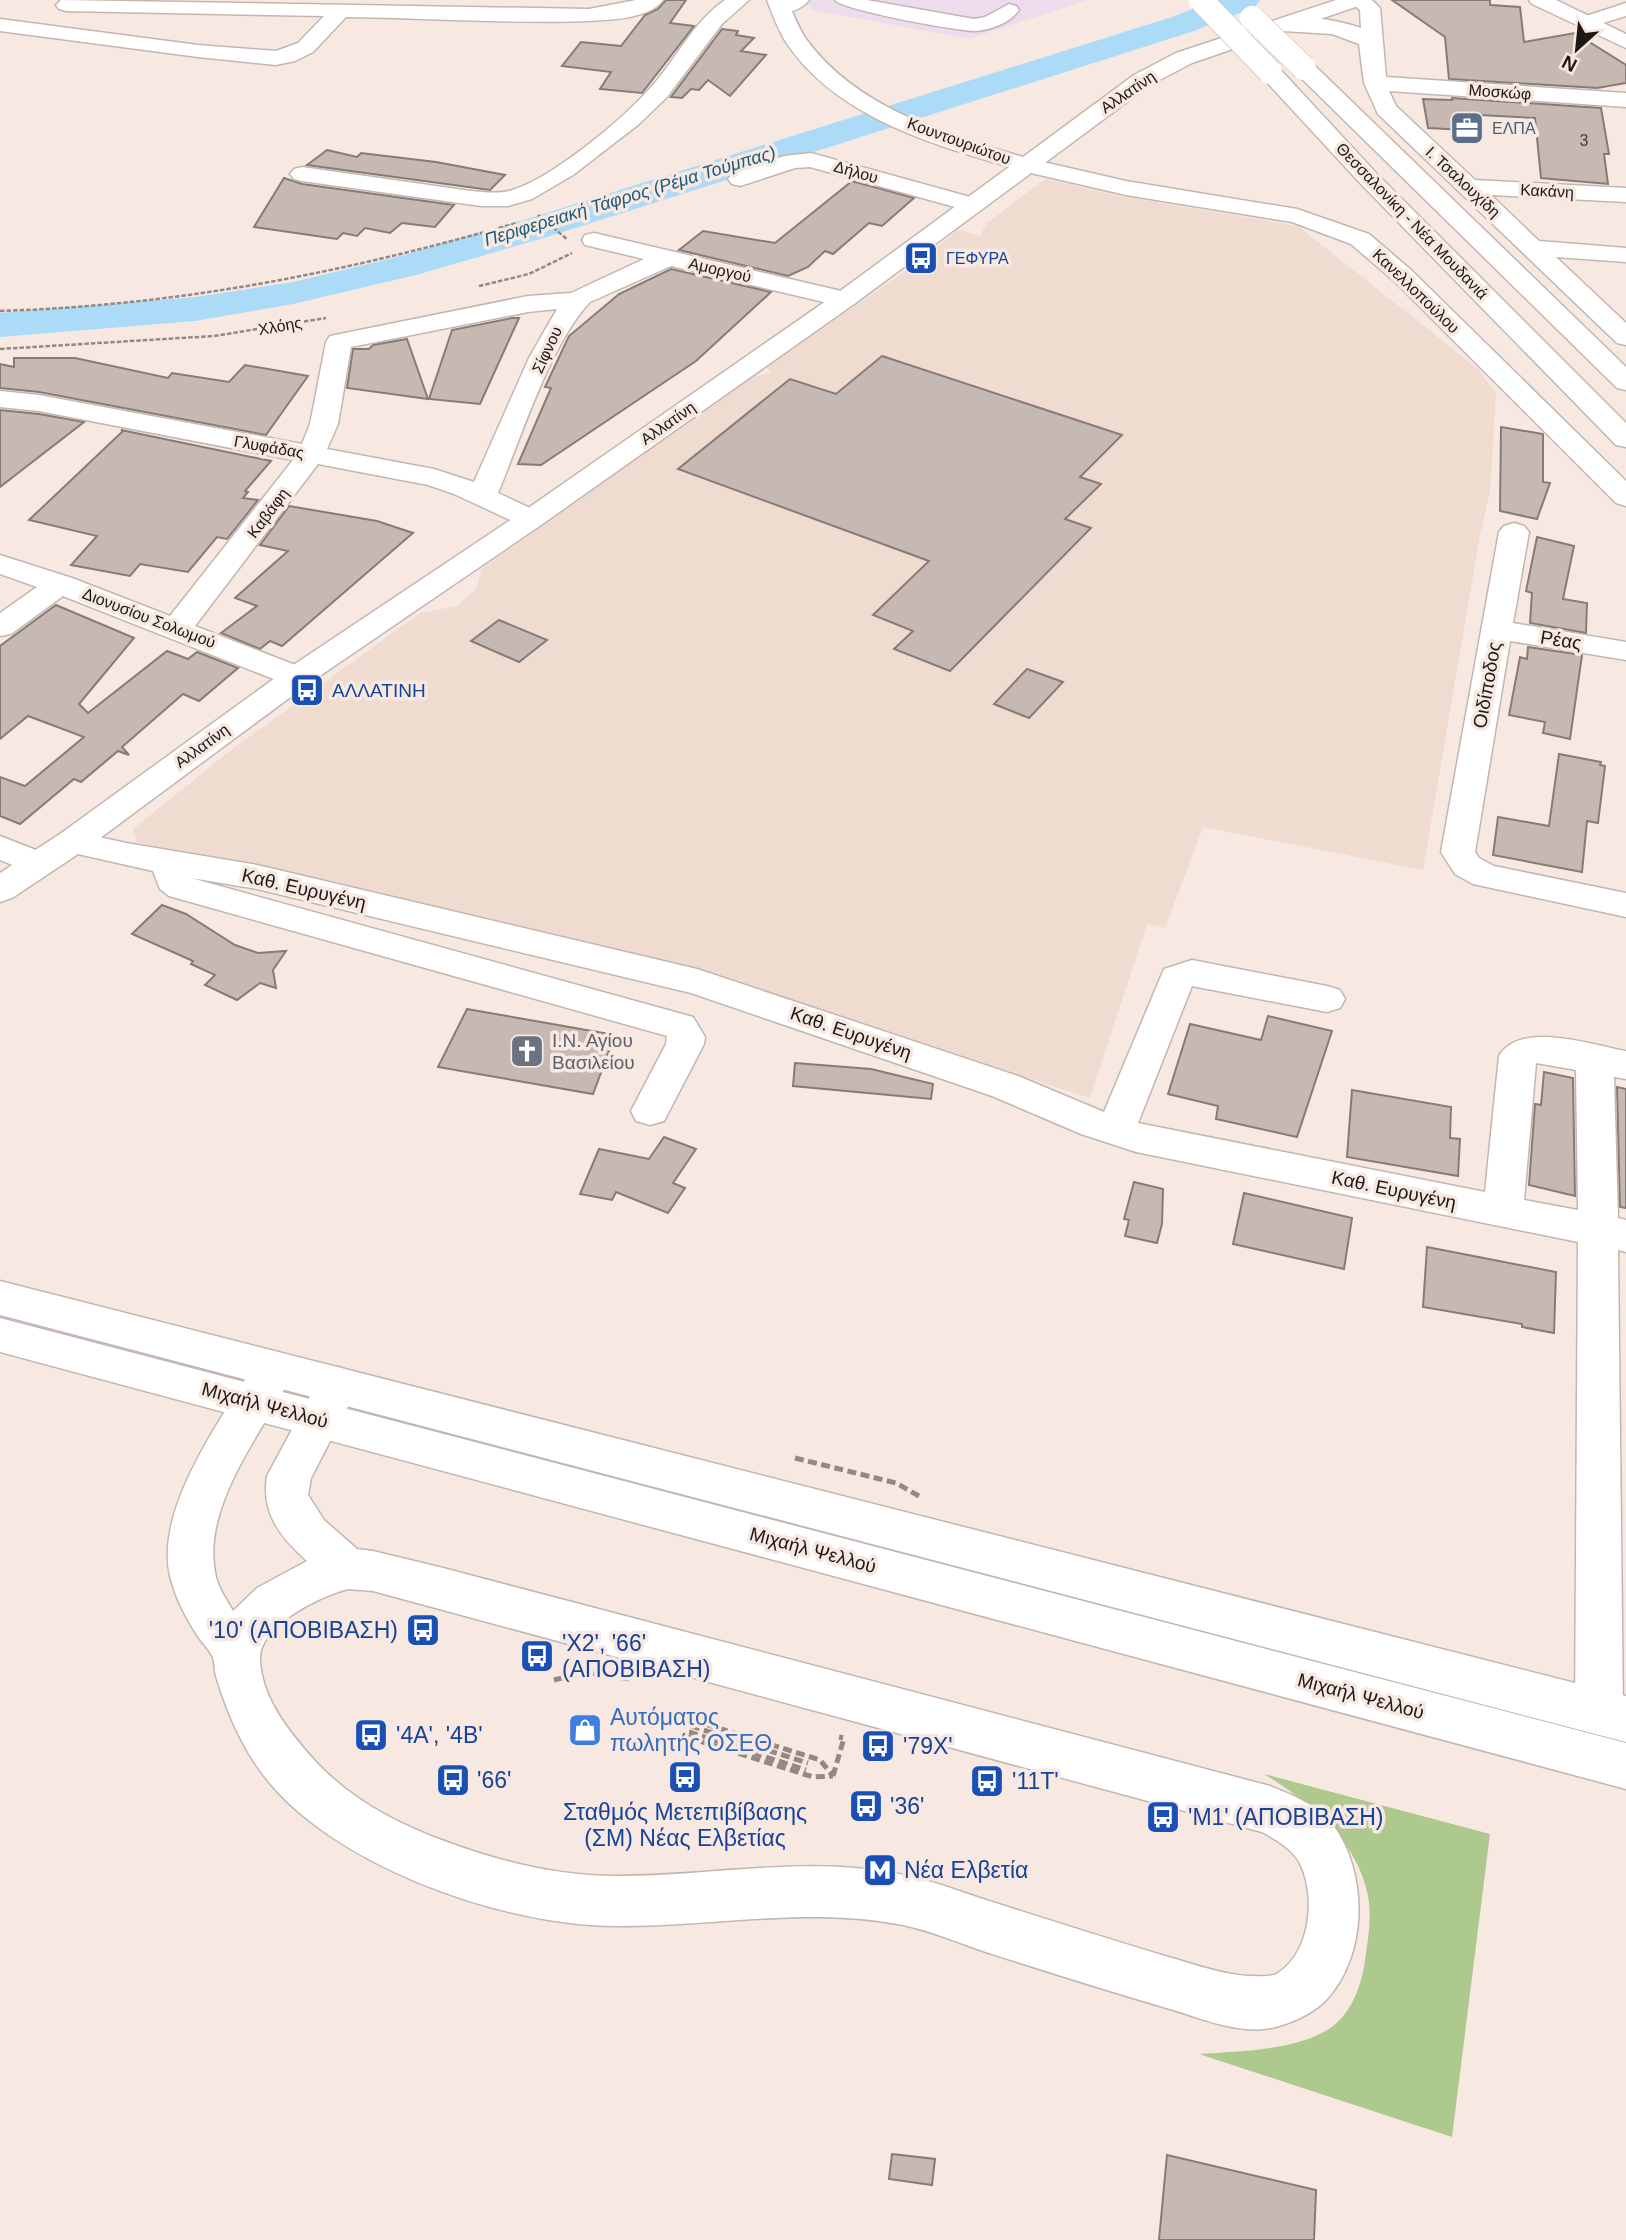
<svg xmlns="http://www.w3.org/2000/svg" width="1626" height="2240" font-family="Helvetica,sans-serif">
<rect width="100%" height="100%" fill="#f7e9e2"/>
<path fill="#eddcee" d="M 802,0 L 1087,0 L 969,39 L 813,10 Z"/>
<path fill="#f0dbd1" d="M 1045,179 L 1114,195 L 1298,226 L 1478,369 L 1496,393 L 1490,492 L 1480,535 L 1423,870 L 1203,827 L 1165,928 L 1147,924 L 1090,1098 L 700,973 L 137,842 L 133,829 L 227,753 L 420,613 L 457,606 L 477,588 L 481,569 L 754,377 L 771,372 L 765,367 L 906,271 L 958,230 L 980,236 L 986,224 Z"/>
<path fill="#adc98e" d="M 1264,1774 L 1490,1834 L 1452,2137 L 1199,2054 C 1240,2051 1293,2051 1329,2029 C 1351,2015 1362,1985 1365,1960 C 1368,1939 1372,1917 1368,1896 C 1358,1841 1309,1801 1264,1774 Z"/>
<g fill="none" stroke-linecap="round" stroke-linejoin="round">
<path fill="#abdbf7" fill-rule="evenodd" d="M 1216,0 L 1260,0 L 1255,7 L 1194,31 L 547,237 L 416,275 L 293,304 L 195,321 L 0,337 L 0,313 L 195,297 L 293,282 L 393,258 L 521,221 L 1172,17 Z"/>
</g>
<g fill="#c6b8b3" stroke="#887b77" stroke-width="2">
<path d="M 666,0 L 686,0 L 670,23 L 694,26 L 642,93 L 600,89 L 611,72 L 562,66 L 581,42 L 621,46 L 645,15 L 658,9 Z"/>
<path d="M 1392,0 L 1490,0 L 1490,5 L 1520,7 L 1524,42 L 1575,33 L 1626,65 L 1626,83 L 1597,88 L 1449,79 L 1445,37 Z"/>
<path d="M 722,29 L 738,31 L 736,35 L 754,38 L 741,51 L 766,55 L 730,96 L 708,80 L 699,90 L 691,89 L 682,98 L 671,97 Z"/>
<path d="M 1452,98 L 1601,108 L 1609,154 L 1604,154 L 1608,184 L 1541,178 L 1535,118 L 1462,114 L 1465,130 L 1428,128 L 1423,99 L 1452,100 Z"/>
<path d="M 327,150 L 357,157 L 361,153 L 436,162 L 505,175 L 490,190 L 307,165 Z"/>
<path d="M 284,178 L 302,184 L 454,205 L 435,227 L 402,223 L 390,233 L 365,228 L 357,236 L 343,233 L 337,239 L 254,227 Z"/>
<path d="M 852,181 L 914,198 L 882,226 L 869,223 L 833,254 L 825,251 L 808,267 L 788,276 L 679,250 L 703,231 L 775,243 Z"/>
<path d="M 671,269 L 771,292 L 696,361 L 541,465 L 518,464 L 551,388 L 545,387 L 569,336 L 619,294 Z"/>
<path d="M 512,318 L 519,318 L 480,404 L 429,399 L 452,330 Z"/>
<path d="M 407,339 L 428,399 L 347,388 L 353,349 L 369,349 L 373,345 Z"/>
<path d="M 882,356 L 1122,435 L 1080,477 L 1101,484 L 1065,519 L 1091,528 L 950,671 L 894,649 L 913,631 L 873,615 L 929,561 L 678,469 L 790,379 L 836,394 Z"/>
<path d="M 14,358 L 75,358 L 168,378 L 172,373 L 229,382 L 245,365 L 308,376 L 266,435 L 39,392 L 0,388 L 0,364 L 14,367 Z"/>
<path d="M 0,410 L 39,414 L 84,422 L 0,487 Z"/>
<path d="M 1501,427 L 1543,434 L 1543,482 L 1550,483 L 1537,519 L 1500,511 Z"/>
<path d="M 121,430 L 271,461 L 245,491 L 248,492 L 243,498 L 258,500 L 227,539 L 217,537 L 188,572 L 140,564 L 130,576 L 71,565 L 97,536 L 29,520 L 123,431 Z"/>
<path d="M 289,506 L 377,521 L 413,533 L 282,646 L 270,641 L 260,649 L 221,633 L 257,606 L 235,598 L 288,551 L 260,545 Z"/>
<path d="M 1537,537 L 1574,546 L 1563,599 L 1587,603 L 1586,633 L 1530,623 L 1532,593 L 1526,591 Z"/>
<path d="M 56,605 L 134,638 L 79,704 L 88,713 L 167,651 L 188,659 L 197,652 L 238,668 L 199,701 L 183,694 L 122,747 L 129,755 L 118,751 L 81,782 L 74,779 L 20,824 L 0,816 L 0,777 L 25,786 L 84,737 L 28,716 L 0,739 L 0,646 Z"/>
<path d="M 499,620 L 547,640 L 519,662 L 471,641 Z"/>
<path d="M 1528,647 L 1582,655 L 1570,739 L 1543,733 L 1545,722 L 1509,715 L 1520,657 L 1527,659 Z"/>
<path d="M 1027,669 L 1063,682 L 1029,718 L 994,704 Z"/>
<path d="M 1559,754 L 1601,762 L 1600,765 L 1605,766 L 1598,823 L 1587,821 L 1582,872 L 1493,855 L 1498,817 L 1549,826 Z"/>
<path d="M 162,905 L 186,914 L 235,945 L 258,953 L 286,951 L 273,970 L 276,988 L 260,983 L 237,1000 L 205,985 L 215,975 L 191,964 L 193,961 L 132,934 Z"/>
<path d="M 467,1009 L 615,1035 L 593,1094 L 438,1067 Z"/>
<path d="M 1268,1016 L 1332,1031 L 1297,1137 L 1216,1119 L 1218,1106 L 1168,1094 L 1190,1024 L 1261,1040 Z"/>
<path d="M 795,1063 L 871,1069 L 933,1084 L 931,1099 L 793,1086 Z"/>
<path d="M 1544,1072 L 1573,1078 L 1575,1196 L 1529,1185 L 1535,1104 L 1541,1105 Z"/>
<path d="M 1617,1087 L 1626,1089 L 1626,1208 L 1620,1207 Z"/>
<path d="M 1352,1090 L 1451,1107 L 1450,1138 L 1460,1139 L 1458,1176 L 1347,1157 Z"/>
<path d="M 664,1137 L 696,1149 L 673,1183 L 685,1188 L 668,1213 L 616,1192 L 612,1200 L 580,1194 L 599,1149 L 649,1159 Z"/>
<path d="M 1134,1182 L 1163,1189 L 1162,1224 L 1157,1243 L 1125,1236 L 1129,1220 L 1124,1219 Z"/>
<path d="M 1244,1193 L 1352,1218 L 1344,1269 L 1233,1244 Z"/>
<path d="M 1427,1247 L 1556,1272 L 1554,1333 L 1522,1327 L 1522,1324 L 1423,1307 Z"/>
<path d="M 892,2154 L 935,2159 L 932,2185 L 889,2179 Z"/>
<path d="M 1167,2155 L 1316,2190 L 1314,2240 L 1159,2240 Z"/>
</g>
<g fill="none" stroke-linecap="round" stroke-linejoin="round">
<g stroke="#c3b6b0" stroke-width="3">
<g id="minor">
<path d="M 61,0 L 589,9 L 636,0 L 663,0 C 650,19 609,20 588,21 C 508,24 426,18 346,17 L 313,52 L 295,61 L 276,65 L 198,57 L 0,31 L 0,19 L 198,45 L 276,51 L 298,43 L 324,16 L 66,11 L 59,9 L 56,5 Z"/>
<path d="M 725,0 L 749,0 L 722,24 L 667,97 L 639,124 L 573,175 L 532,199 L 508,206 L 481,206 L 302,181 L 294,179 L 290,174 L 294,169 L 302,167 L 471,191 C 483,192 497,194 509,191 C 549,181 625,118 652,86 C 677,58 693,22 725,0 Z"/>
<path d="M 782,0 L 809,0 C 802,10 785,15 774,12 L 771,8 Z"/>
<path d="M 835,0 L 867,0 L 974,19 L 985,17 L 1009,4 L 1016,6 L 1019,10 C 1010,23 993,29 977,31 C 961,32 842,10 835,0 Z"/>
<path d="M 1348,0 L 1372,0 L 1380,8 L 1386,77 L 1626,93 L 1626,107 L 1389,91 L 1396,106 L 1475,180 L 1626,188 L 1626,202 L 1491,195 L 1539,241 L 1626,248 L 1626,262 L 1556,257 L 1626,323 L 1626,345 L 1617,343 L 1378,114 L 1364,83 L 1359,44 L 1332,34 L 1283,31 L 1276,29 L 1272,25 L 1276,21 C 1302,14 1335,19 1361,28 L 1360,10 Z"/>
<path d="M 1626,3 L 1626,16 L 1587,28 L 1580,26 L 1576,22 L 1580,18 Z"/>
<path d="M 811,153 L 981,200 L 985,205 L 981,210 L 973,212 L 810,167 L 795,168 L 740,186 L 732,184 L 728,179 L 732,174 L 784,156 Z"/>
<path d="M 1026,158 L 1126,181 L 1297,209 L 1369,234 L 1411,270 L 1626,481 L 1626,506 L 1616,503 L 1393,280 L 1351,244 L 1292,222 L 1126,195 L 1018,170 L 1014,165 L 1018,160 Z"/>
<path d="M 594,233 L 854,294 L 858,299 L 854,304 L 845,307 L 671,266 L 590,302 C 550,344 521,438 498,493 L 541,513 L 545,519 L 541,525 L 531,528 L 521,525 L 454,494 L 428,485 L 318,464 L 195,626 L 308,670 L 313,677 L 308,684 L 297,687 L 286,684 L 63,596 L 11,634 L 0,636 L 0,613 L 37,587 L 0,574 L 0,555 L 72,578 L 170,616 L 293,460 L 39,411 L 0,407 L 0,391 L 39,395 L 302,444 L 310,424 L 326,342 L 330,336 L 528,296 L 571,293 L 644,259 L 585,245 L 582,240 L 585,235 ZM 557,309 L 529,358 L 474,482 L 434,469 L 327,449 L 338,424 L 351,347 L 528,312 Z"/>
<path d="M 1514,523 L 1524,526 L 1529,532 L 1513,623 L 1626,642 L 1626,660 L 1510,641 L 1475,852 L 1479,858 L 1494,866 L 1626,893 L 1626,917 L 1473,884 L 1455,874 L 1441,852 L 1499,532 L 1504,526 Z"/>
<path d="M 72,831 L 126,843 L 257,865 L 697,969 L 1018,1076 L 1104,1112 L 1164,969 L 1192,960 L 1327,986 L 1340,990 L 1345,999 L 1340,1008 L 1327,1012 L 1192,986 L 1138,1123 L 1485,1192 L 1499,1056 C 1520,1020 1592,1045 1626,1051 L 1626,1079 L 1614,1077 L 1618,1218 L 1626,1220 L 1626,1252 L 1618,1250 L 1623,1713 L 1616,1729 L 1599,1735 L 1582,1729 L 1575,1713 L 1578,1242 L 1136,1152 L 1081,1134 L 992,1096 L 691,993 L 257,889 L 191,878 L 693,1017 L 705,1037 L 704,1044 L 664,1121 L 650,1125 L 636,1121 L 631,1111 L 666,1044 L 667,1036 L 169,896 L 160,889 L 153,871 L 60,850 L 55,842 L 60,834 ZM 1536,1063 L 1576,1070 L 1578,1210 L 1524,1200 Z"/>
<path d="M 0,836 L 51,856 L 56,864 L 51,872 L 39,876 L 0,860 Z"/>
<path d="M 274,1351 L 289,1357 L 295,1369 C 265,1430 199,1506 216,1577 C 219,1590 227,1600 233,1611 L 257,1588 L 307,1561 C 280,1537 261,1513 267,1476 L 323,1372 L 338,1367 L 353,1372 L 359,1385 L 311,1478 L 308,1495 L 324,1520 L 357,1549 L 373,1551 L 443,1568 L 1270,1786 C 1292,1795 1318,1805 1333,1825 C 1368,1873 1368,1954 1327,1999 C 1315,2012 1296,2021 1279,2026 C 1244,2037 1204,2019 1170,2009 C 1108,1991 1045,1971 983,1951 C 957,1942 931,1931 903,1925 C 807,1906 712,1927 615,1926 C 503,1926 325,1864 259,1769 C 239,1741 226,1709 216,1676 C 214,1670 215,1664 213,1658 C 211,1651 201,1642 197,1635 C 186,1618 175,1597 170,1576 C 154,1507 225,1414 259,1357 ZM 348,1589 L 373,1591 L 443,1610 L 1262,1832 C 1277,1840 1296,1851 1302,1868 C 1316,1902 1309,1956 1275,1975 C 1237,1981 1201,1966 1165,1956 C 1105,1938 1046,1919 986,1900 C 961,1892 936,1882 909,1876 C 812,1854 715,1876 617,1876 C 559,1876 501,1862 447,1842 C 399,1825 350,1799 315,1761 C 290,1733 261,1698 260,1659 C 259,1626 320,1596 348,1589 Z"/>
</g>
</g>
<g stroke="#c3b6b0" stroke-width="3">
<g id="major">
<path d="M 767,0 L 787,0 C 793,13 798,27 806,39 C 856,108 945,134 1023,157 L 1134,75 L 1176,53 L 1336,0 L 1367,0 L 1364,4 L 1192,63 L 1150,85 L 854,304 L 541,525 L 308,684 L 84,850 L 12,898 L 0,902 L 0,873 L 60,834 L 286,670 L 521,513 L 836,294 L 1009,167 C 928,143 832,115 784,39 C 777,27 772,13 767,0 Z"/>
<path d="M 1529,0 L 1556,0 L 1626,34 L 1626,48 L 1532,4 Z"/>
<path d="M 0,1281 L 1626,1696 L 1626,1742 L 0,1315 Z"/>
<path d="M 0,1318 L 1626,1743 L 1626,1789 L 0,1352 Z"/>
</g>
</g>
<g stroke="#c3b6b0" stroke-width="3">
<g id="highway">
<path d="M 1304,61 L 1312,63 L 1626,367 L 1626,390 L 1617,388 L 1296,73 L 1293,68 L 1296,63 Z"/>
<path d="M 1270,65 L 1278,67 L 1377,174 L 1626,423 L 1626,447 L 1616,445 L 1361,184 L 1262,77 L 1259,72 L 1262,67 Z"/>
</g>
</g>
<g stroke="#938984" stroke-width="2.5" stroke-dasharray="4.5 2" stroke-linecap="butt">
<path d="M 538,215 L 568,240"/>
<path d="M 479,286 L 529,274 L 572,253"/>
<path d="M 0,311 C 181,305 343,273 516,223"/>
<path d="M 0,349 L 214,336 L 326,318"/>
</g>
<g stroke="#938984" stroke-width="5" stroke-dasharray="9 4.5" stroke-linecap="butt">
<path d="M 795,1458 L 896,1483 L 919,1496"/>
<path d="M 554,1680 L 586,1672 L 629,1679"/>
<path d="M 693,1720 L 820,1760 L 833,1776"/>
<path d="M 691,1726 L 808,1763"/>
<path d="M 689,1732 L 806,1770"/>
<path d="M 687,1737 L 813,1777 L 833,1776"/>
<path d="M 833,1776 L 844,1738 L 839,1737"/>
</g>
<use href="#minor" fill="#fff" fill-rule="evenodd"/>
<use href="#major" fill="#fff" fill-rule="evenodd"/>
<use href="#highway" fill="#fff" fill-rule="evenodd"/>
<g stroke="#c3b6b0" stroke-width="25" stroke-linecap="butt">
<g id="highway-bridge">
<path d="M 1201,0 L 1270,72"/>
<path d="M 1252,18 L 1304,68"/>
</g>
</g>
<use href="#highway-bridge" stroke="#fff" stroke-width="24"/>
</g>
<defs>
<g id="office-square" transform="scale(1.75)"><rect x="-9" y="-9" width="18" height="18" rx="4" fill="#5c6f8a" stroke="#f7e9e2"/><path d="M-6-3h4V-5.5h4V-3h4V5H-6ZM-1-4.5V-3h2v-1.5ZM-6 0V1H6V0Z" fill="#fff"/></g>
<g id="bus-square" transform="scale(1.75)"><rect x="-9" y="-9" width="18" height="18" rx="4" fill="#1a4fb4" stroke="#f7e9e2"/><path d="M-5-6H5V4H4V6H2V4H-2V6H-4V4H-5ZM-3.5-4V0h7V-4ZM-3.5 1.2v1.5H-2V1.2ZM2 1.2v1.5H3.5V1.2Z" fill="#fff"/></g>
<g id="church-square" transform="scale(1.75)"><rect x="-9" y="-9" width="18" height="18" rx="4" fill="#6b7280" stroke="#f7e9e2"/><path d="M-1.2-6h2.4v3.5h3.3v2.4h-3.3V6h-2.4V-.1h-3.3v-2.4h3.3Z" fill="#fff"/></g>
<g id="shop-square" transform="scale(1.75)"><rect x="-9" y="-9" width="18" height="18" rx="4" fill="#3f7fe0" stroke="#f7e9e2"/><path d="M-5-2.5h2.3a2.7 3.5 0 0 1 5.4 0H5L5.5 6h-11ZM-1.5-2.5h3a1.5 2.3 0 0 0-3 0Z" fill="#fff"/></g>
<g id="metro-square" transform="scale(1.75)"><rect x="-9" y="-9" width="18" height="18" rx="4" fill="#1a4fb4" stroke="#f7e9e2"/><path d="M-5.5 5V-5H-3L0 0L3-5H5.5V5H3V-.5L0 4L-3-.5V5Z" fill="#fff"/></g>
</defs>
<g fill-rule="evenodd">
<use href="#office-square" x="1467" y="128"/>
<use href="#bus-square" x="921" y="258"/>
<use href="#bus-square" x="307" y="690"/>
<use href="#church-square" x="527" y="1051"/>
<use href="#bus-square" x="423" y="1630"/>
<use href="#bus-square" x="537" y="1656"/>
<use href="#shop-square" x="585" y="1730"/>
<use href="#bus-square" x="371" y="1735"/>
<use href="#bus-square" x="878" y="1746"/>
<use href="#bus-square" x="685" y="1777"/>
<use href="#bus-square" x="453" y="1780"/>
<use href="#bus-square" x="987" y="1781"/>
<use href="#bus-square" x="866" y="1806"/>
<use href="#bus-square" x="1163" y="1817"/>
<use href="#metro-square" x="880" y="1870"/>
</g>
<g text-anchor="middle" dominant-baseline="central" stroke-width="7" stroke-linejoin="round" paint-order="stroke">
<g font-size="16" fill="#1d1816" stroke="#f7e9e2">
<text transform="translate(1128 92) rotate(-34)">Αλλατίνη</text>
<text transform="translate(1500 92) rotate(4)">Μοσκώφ</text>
<text transform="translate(959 141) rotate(20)">Κουντουριώτου</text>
<text transform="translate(856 172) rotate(16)">Δήλου</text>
<text transform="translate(1463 182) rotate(43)">Ι. Τσαλουχίδη</text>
<text transform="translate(1547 191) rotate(3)">Κακάνη</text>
<text transform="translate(1412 221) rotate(46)">Θεσσαλονίκη - Νέα Μουδανιά</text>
<text transform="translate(720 270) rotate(13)">Αμοργού</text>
<text transform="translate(1416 291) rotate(44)">Κανελλοπούλου</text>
<text transform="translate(280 326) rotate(-10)">Χλόης</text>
<text transform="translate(547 350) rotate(-65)">Σίφνου</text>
<text transform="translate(668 423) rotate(-35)">Αλλατίνη</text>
<text transform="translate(269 447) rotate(10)">Γλυφάδας</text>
<text transform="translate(268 513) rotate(-53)">Καβάφη</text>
<text transform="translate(149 618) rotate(21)">Διονυσίου Σολωμού</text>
<text transform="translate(202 746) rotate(-36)">Αλλατίνη</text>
</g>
<g font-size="16" fill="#4e5e75" stroke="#f7e9e2" text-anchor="start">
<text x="1492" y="128">ΕΛΠΑ</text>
</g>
<g font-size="16" fill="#47403d">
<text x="1584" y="140">3</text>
</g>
<g font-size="16" fill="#164399" stroke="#f7e9e2" text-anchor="start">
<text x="946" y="258">ΓΕΦΥΡΑ</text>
</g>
<g font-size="18" font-style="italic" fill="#1a5b7a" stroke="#f7e9e2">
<text transform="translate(630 196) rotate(-17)">Περιφερειακή Τάφρος (Ρέμα Τούμπας)</text>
</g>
<g font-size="19" fill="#1d1816" stroke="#f7e9e2">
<text transform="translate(1561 640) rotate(9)">Ρέας</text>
<text transform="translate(1487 685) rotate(-80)">Οιδίποδος</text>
<text transform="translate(304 889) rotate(13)">Καθ. Ευρυγένη</text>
<text transform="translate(851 1033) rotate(19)">Καθ. Ευρυγένη</text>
<text transform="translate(1394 1190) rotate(12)">Καθ. Ευρυγένη</text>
<text transform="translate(265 1405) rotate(15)">Μιχαήλ Ψελλού</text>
<text transform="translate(813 1550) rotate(15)">Μιχαήλ Ψελλού</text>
<text transform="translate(1361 1696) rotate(15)">Μιχαήλ Ψελλού</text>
</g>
<g font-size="19" fill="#164399" stroke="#f7e9e2" text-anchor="start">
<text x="332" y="690">ΑΛΛΑΤΙΝΗ</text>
</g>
<g font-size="19" fill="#5b616d" stroke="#f7e9e2" text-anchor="start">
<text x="552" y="1040">Ι.Ν. Αγίου<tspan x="552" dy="22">Βασιλείου</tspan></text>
</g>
<g font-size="23" fill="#164399" stroke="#f7e9e2" text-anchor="start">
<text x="398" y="1630" text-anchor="end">'10' (ΑΠΟΒΙΒΑΣΗ)</text>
<text x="562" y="1643">'Χ2', '66'<tspan x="562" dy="26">(ΑΠΟΒΙΒΑΣΗ)</tspan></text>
<text x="396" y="1735">'4Α', '4Β'</text>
<text x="903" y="1746">'79Χ'</text>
<text x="477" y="1780">'66'</text>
<text x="1012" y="1781">'11Τ'</text>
<text x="890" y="1806">'36'</text>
<text x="685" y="1812" text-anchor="middle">Σταθμός Μετεπιβίβασης<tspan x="685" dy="26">(ΣΜ) Νέας Ελβετίας</tspan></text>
<text x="1188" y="1817">'Μ1' (ΑΠΟΒΙΒΑΣΗ)</text>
<text x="904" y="1870">Νέα Ελβετία</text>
</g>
<g font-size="23" fill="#366cbe" stroke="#f7e9e2" text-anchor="start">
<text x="610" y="1717">Αυτόματος<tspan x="610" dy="26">πωλητής ΟΣΕΘ</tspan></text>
</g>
</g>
<g transform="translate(1577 49) rotate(207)" stroke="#f7e9e2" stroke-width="5" paint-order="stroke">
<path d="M0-5L12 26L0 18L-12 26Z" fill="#1d1816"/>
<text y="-10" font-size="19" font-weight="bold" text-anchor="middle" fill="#1d1816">N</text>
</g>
</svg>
